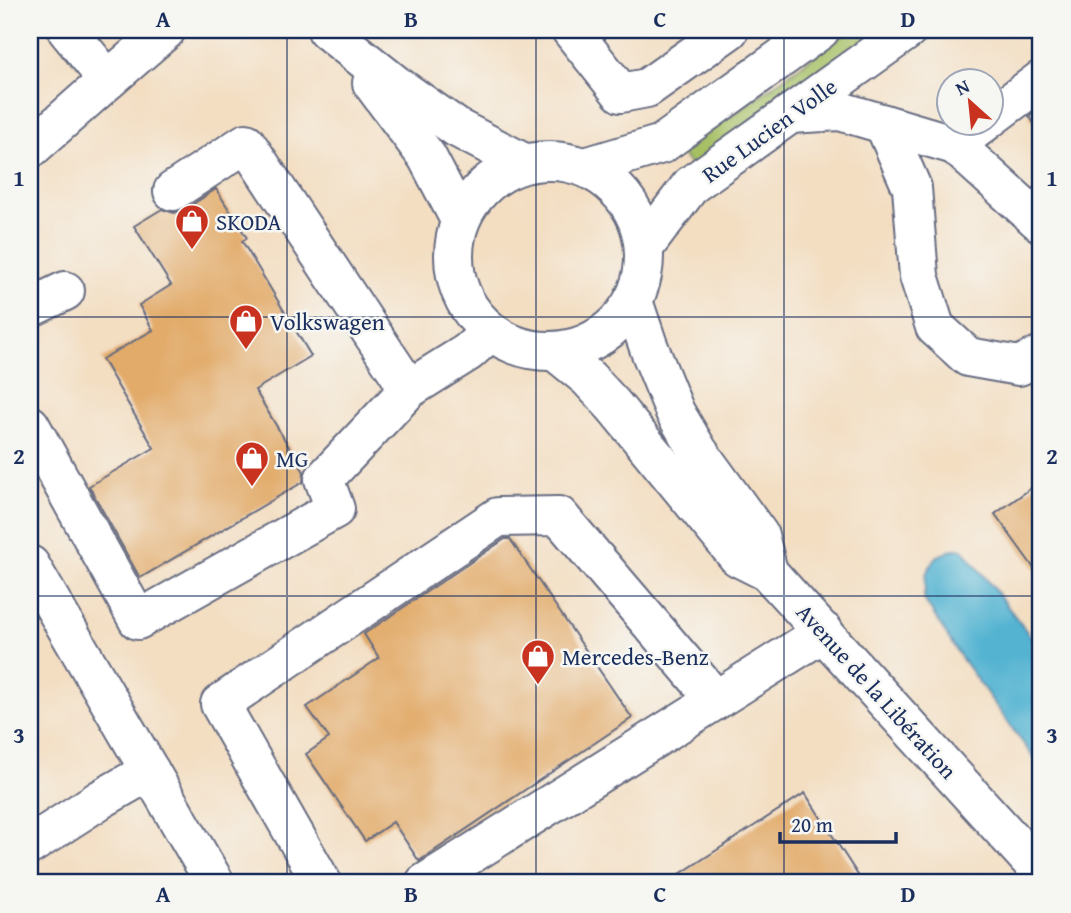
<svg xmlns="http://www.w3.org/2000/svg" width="1071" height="913" font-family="'Gentium Book Plus',serif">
<rect width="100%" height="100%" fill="#f6f6f2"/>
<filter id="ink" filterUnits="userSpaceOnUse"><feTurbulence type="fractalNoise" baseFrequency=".0143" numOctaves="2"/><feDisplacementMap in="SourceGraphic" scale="14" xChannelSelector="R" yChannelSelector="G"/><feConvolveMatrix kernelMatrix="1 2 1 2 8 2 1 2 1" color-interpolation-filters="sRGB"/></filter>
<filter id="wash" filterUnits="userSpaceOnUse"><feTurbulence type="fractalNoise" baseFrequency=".00686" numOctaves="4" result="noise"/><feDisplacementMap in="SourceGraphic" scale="28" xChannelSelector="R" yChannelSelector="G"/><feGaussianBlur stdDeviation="1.57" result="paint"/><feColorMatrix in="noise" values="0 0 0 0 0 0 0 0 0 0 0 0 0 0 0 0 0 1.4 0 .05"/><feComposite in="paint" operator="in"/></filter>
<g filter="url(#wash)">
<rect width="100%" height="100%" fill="#f3dec2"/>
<path fill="#a6bf64" stroke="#607761" stroke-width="2" d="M 850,30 L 890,30 L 695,171 L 680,153 Z"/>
<path fill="#53b3d1" stroke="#377198" stroke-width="2" d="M 954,549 L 963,549 L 1041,650 L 1041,768 L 960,656 L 924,599 L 926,574 L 936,557 Z"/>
<g id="blocks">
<g fill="#e2ab6b">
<path d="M 1041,107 L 1041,133 L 1029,116 Z"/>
<path d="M 216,189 L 247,238 L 242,241 L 311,356 L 255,390 L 304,472 L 303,482 L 140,578 L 89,486 L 154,448 L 102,359 L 153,330 L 139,305 L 171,285 L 134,226 L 162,209 L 174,213 L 184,210 Z"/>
<path d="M 1041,481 L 1041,578 L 995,514 Z"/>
<path d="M 505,539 L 510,539 L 632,718 L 419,861 L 393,822 L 365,841 L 306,754 L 329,738 L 307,707 L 379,658 L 364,634 Z"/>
<path d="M 805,793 L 863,883 L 666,883 Z"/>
</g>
</g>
</g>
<g filter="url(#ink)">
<use href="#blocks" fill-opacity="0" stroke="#676c81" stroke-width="2"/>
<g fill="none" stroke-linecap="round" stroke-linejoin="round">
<g stroke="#676c81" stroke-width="42">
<g id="minor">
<path d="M 67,30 L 108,80 L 166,30"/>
<path d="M 571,30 L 621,93 L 647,88 L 729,30"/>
<path d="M 790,114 L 840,111 L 955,145 L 985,122"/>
<path d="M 990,118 L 1041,80"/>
<path d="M 884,124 L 912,188 L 919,276 L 935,327 L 968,357 L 1019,366 L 1041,355"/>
<path d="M 955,145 L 1041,223"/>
<path d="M 30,149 L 108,80"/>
<path d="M 585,167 L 662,144 L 820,30"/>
<path d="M 173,191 L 246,143 L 409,389 L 468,352 L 490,332"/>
<path d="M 645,246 L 691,185 L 908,30"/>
<path d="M 30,308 L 65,291"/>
<path d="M 30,425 L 138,620 L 335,509 L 324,479 L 409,389"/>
<path d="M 30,565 L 215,883"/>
<path d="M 30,845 L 101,799 L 150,771"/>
<path d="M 322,883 L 220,704 L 498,517 L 559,516 L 716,700"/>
<path d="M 425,883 L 824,632"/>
</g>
</g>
<g stroke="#676c81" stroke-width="42">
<g id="major">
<path d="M 327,30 L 396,85 L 457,128 L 524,163"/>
<path d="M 372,83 L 427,157 L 460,220"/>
<circle cx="549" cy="256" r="95"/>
<path d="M 633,301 L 649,348 L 675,412 L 698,451 L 759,535 L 768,572"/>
<path d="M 556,352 L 588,378 L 613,405 L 738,557 L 768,572 L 1041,872"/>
</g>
</g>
<use href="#minor" stroke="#fff" stroke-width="38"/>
<use href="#major" stroke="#fff" stroke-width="38"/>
</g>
</g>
<path fill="none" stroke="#1b2f5e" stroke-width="2" stroke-opacity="0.55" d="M 287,30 L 287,883M 536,30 L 536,883M 784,30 L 784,883M 30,317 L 1041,317M 30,596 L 1041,596"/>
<defs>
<g id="shop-pin" transform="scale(1.75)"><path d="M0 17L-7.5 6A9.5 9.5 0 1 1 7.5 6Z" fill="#c8321e" stroke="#f6f6f2"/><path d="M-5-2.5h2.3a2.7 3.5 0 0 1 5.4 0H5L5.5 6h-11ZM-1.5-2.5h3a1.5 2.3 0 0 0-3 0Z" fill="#fff"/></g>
</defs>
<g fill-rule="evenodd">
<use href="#shop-pin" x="192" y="221"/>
<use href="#shop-pin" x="246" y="321"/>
<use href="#shop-pin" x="252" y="458"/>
<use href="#shop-pin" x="538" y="656"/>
</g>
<g text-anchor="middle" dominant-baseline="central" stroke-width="5" stroke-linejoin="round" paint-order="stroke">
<g font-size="23" fill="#1b2f5e" stroke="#f6f6f2">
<text transform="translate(769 130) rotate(-36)">Rue Lucien Volle</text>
<text transform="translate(877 691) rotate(48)">Avenue de la Libération</text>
</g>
<g font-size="23" fill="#1b2f5e" stroke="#f6f6f2" text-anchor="start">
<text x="216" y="221">SKODA</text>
<text x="270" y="321">Volkswagen</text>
<text x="276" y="458">MG</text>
<text x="562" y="656">Mercedes-Benz</text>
</g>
</g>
<rect width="1071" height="913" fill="none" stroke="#f6f6f2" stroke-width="77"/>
<g transform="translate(970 102) rotate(333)"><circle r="33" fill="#f6f6f2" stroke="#9ea6b7" stroke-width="2"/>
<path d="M0-5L12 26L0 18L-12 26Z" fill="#c8321e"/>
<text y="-10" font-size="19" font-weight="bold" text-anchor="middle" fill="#1b2f5e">N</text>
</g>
<path d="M780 832v10h116v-10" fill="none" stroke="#1b2f5e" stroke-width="3.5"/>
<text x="791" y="832" font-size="21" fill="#1b2f5e" stroke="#f6f6f2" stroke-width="5" paint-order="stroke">20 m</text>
<rect x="38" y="38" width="994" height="836" fill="none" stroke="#1b2f5e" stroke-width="2.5"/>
<g font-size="23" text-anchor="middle" font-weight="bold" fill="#1b2f5e">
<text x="163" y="27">A</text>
<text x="411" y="27">B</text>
<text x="660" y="27">C</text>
<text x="908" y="27">D</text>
<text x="19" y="186">1</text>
<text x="1052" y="186">1</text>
<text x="19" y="464">2</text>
<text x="1052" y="464">2</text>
<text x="19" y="743">3</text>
<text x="1052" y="743">3</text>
<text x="163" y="902">A</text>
<text x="411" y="902">B</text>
<text x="660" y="902">C</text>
<text x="908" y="902">D</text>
</g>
</svg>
